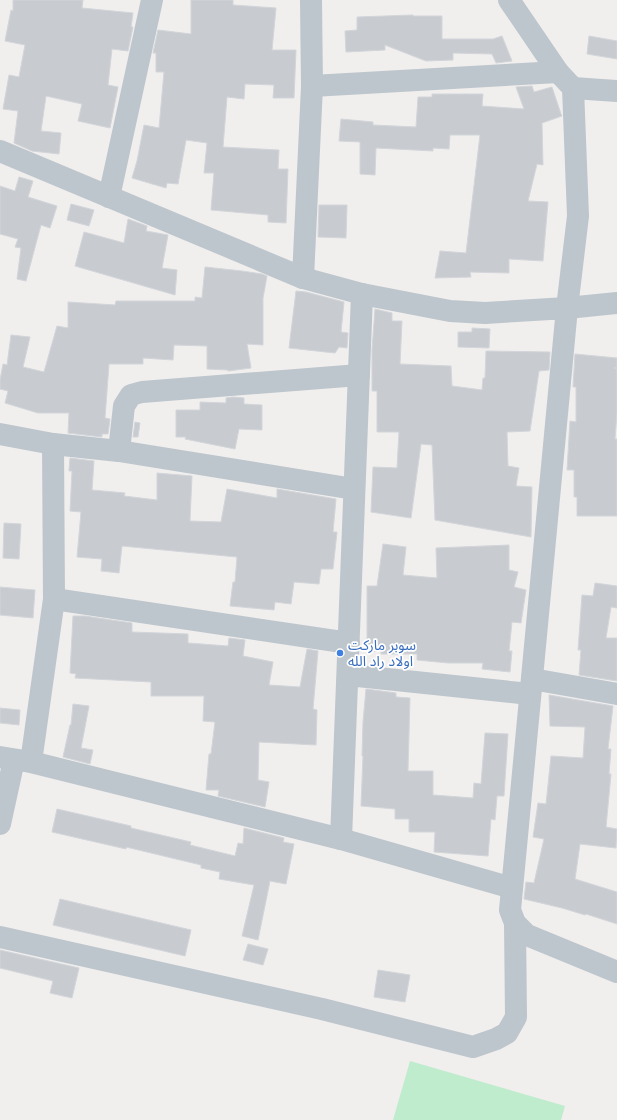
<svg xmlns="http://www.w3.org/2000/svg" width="617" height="1120" font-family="Arial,'Noto Sans Arabic',sans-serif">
<rect width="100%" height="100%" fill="#f1eeee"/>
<path fill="#bfeccd" d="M 410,1061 L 565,1106 L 561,1120 L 393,1120 Z"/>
<g fill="#c8ccd0" stroke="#d2d5d9">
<path d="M 13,0 L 83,0 L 82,8 L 133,13 L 131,27 L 133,27 L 128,51 L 112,49 L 108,85 L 118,87 L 110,128 L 78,121 L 82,104 L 46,96 L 41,131 L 61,133 L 59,154 L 32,151 L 14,143 L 18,111 L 3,109 L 9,75 L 19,77 L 25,45 L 5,41 L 11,10 L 13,11 Z"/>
<path d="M 191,0 L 233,0 L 233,5 L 276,8 L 272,50 L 296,50 L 294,98 L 273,98 L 274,85 L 245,84 L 244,99 L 227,97 L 223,147 L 279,150 L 278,169 L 288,169 L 286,223 L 268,222 L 268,215 L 211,210 L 214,173 L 204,173 L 207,143 L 186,140 L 178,184 L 167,183 L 166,188 L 132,178 L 137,161 L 144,125 L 159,128 L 164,72 L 156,72 L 156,53 L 153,53 L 158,30 L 191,34 Z"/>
<path d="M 413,15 L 413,16 L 442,16 L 442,39 L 493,39 L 502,36 L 512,61 L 496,63 L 492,54 L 453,53 L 453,60 L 426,61 L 385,45 L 385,50 L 346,52 L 345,31 L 357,30 L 357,17 Z"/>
<path d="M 589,36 L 617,41 L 617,59 L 587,54 Z"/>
<path d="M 532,86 L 534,92 L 552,87 L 561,114 L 562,116 L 542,123 L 543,165 L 537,164 L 528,201 L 548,202 L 543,261 L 509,259 L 509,273 L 470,272 L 471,277 L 435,278 L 440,251 L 466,253 L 480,135 L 450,135 L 449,149 L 433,148 L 433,151 L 376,148 L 375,175 L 360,174 L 360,142 L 339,141 L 341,119 L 373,122 L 373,125 L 416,127 L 418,97 L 432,97 L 432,94 L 483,94 L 482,106 L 524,109 L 516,87 Z"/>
<path d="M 19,177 L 33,181 L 28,197 L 57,206 L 50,228 L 41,225 L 26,281 L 17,279 L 21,248 L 15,247 L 18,239 L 0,234 L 0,186 L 15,191 Z"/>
<path d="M 71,204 L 94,210 L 89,226 L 67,220 Z"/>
<path d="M 319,205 L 347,205 L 346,238 L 318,237 Z"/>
<path d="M 128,219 L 147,226 L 146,231 L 168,235 L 162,268 L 177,270 L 175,295 L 75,266 L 84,232 L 124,243 Z"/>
<path d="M 205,267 L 242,271 L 262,274 L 267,276 L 263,298 L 263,345 L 247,344 L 251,368 L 228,371 L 228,370 L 207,369 L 207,346 L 174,345 L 173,360 L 143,358 L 143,364 L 109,364 L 105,418 L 110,419 L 108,434 L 102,434 L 102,437 L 68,433 L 69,413 L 38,413 L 5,403 L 8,391 L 0,389 L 0,380 L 3,364 L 7,365 L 11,335 L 30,337 L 23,367 L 44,372 L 57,326 L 68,328 L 68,302 L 115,305 L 116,301 L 195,301 L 195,297 L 202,298 Z"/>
<path d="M 296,291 L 306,292 L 344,302 L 341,332 L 348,333 L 347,348 L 339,347 L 335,353 L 289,348 Z"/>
<path d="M 375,309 L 392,313 L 392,321 L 402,321 L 400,364 L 451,366 L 452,386 L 482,390 L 483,378 L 485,378 L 486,351 L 550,352 L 549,370 L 539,371 L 530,431 L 507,432 L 508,466 L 519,468 L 516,486 L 532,487 L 531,537 L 435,520 L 432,445 L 421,444 L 411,518 L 371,512 L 373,467 L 397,468 L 399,432 L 377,432 L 377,391 L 372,391 L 372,350 Z"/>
<path d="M 472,328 L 490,329 L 489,348 L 458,347 L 458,332 L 472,332 Z"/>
<path d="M 575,354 L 617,358 L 617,368 L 614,368 L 617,368 L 617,413 L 615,439 L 617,439 L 617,516 L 577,516 L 577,497 L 574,497 L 574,470 L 567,470 L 570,421 L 576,422 L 576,387 L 573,387 Z"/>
<path d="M 233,397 L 244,398 L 244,404 L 262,405 L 262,430 L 239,429 L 235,449 L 185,439 L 186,437 L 176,437 L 176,410 L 200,410 L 200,402 L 226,403 L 226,398 Z"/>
<path d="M 135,422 L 140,423 L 138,437 L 133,437 Z"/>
<path d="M 70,458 L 94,461 L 92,490 L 125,493 L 124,496 L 157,500 L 157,473 L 192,476 L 190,521 L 221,522 L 227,489 L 277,498 L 277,489 L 336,499 L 333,532 L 337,532 L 333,569 L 321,569 L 319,584 L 294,582 L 291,604 L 275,602 L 274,610 L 230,606 L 233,582 L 235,582 L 237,557 L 122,546 L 119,573 L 101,571 L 102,559 L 77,557 L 81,512 L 70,511 L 72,471 L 69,471 Z"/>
<path d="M 4,523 L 21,524 L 19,559 L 3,558 Z"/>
<path d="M 383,544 L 406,547 L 403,575 L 437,578 L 436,548 L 509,545 L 509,570 L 518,572 L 514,587 L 526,590 L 521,623 L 512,622 L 509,651 L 512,651 L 510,672 L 482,669 L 483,663 L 448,663 L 417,660 L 417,654 L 381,654 L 381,651 L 367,651 L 367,586 L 377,586 Z"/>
<path d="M 595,583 L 617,586 L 617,608 L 611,607 L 606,638 L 617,638 L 617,681 L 579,675 L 581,650 L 578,650 L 582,595 L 593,596 Z"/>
<path d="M 0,587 L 35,590 L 33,618 L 0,615 Z"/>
<path d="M 73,616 L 85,616 L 132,623 L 132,632 L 188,634 L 188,643 L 228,646 L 229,638 L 245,640 L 243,656 L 273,662 L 269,685 L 300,687 L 307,649 L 318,651 L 313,709 L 317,710 L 316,745 L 259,742 L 258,780 L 269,782 L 265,807 L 218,796 L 219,790 L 206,790 L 209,754 L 211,754 L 215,722 L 203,721 L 204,696 L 151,696 L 151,682 L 75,678 L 76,674 L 70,673 Z"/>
<path d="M 366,689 L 396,693 L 396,697 L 410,698 L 408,771 L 433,771 L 433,795 L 473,798 L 474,783 L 481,784 L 485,733 L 508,734 L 504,796 L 497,796 L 495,820 L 491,819 L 488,856 L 434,852 L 435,832 L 409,832 L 409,819 L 395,819 L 395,809 L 361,806 L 363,756 L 362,756 L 363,722 Z"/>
<path d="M 549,695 L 613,706 L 608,749 L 611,749 L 609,774 L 611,774 L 606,827 L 617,829 L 616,848 L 580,844 L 575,879 L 617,892 L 617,924 L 586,914 L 585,915 L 562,908 L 524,899 L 526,882 L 534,883 L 544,839 L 533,837 L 538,803 L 546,804 L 551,756 L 583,758 L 585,727 L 550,726 Z"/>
<path d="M 73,704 L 89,706 L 81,748 L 93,750 L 90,764 L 63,757 L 70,725 L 71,725 Z"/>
<path d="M 0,708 L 20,710 L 19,725 L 0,723 Z"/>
<path d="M 57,809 L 131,826 L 131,828 L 191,842 L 190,845 L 235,856 L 238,843 L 243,844 L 244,828 L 284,838 L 283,842 L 294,844 L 286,884 L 270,881 L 258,940 L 242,936 L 254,885 L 219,879 L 220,872 L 201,868 L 201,865 L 126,847 L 126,849 L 52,832 Z"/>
<path d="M 60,899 L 191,930 L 185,956 L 53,925 Z"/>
<path d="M 248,944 L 268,949 L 263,965 L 243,960 Z"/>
<path d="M 0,950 L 79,968 L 72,998 L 50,993 L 53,981 L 0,968 Z"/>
<path d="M 378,970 L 410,975 L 405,1002 L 374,997 Z"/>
</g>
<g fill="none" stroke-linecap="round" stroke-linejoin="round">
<g stroke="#bdc6cc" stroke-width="22">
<path d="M 509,0 L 558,72 L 573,88 L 578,216 L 567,308 L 617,303"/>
<path d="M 312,86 L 558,72"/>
<path d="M 573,88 L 617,91"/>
<path d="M 0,151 L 303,278 L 362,294 L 450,311 L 485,313 L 567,308 L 510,910 L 515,923 L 527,935 L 617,972"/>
<path d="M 109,197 L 152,0"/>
<path d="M 303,278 L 312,86 L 311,0"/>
<path d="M 0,434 L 53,444 L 119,451 L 354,489"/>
<path d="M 119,451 L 124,406 L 131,395 L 142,392 L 359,375"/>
<path d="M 54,599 L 349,643"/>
<path d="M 348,675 L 530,694"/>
<path d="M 532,679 L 617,694"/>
<path d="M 0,757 L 31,762 L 341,839 L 512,888"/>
<path d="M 31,762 L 54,599 L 53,444"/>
<path d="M 0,824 L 14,760"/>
<path d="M 341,839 L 362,294"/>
<path d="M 0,937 L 322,1009 L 473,1047 L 496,1039 L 507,1033 L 516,1017 L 515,923"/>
</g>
</g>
<circle fill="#3f7fe0" stroke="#fff" stroke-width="1.5" cx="340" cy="653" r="4"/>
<g text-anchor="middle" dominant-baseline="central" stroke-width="3.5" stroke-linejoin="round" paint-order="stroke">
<g font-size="14" fill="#366cbe" stroke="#fff" text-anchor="start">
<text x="348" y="645">سوبر ماركت<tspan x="348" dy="16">اولاد راد الله</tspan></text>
</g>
</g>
</svg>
